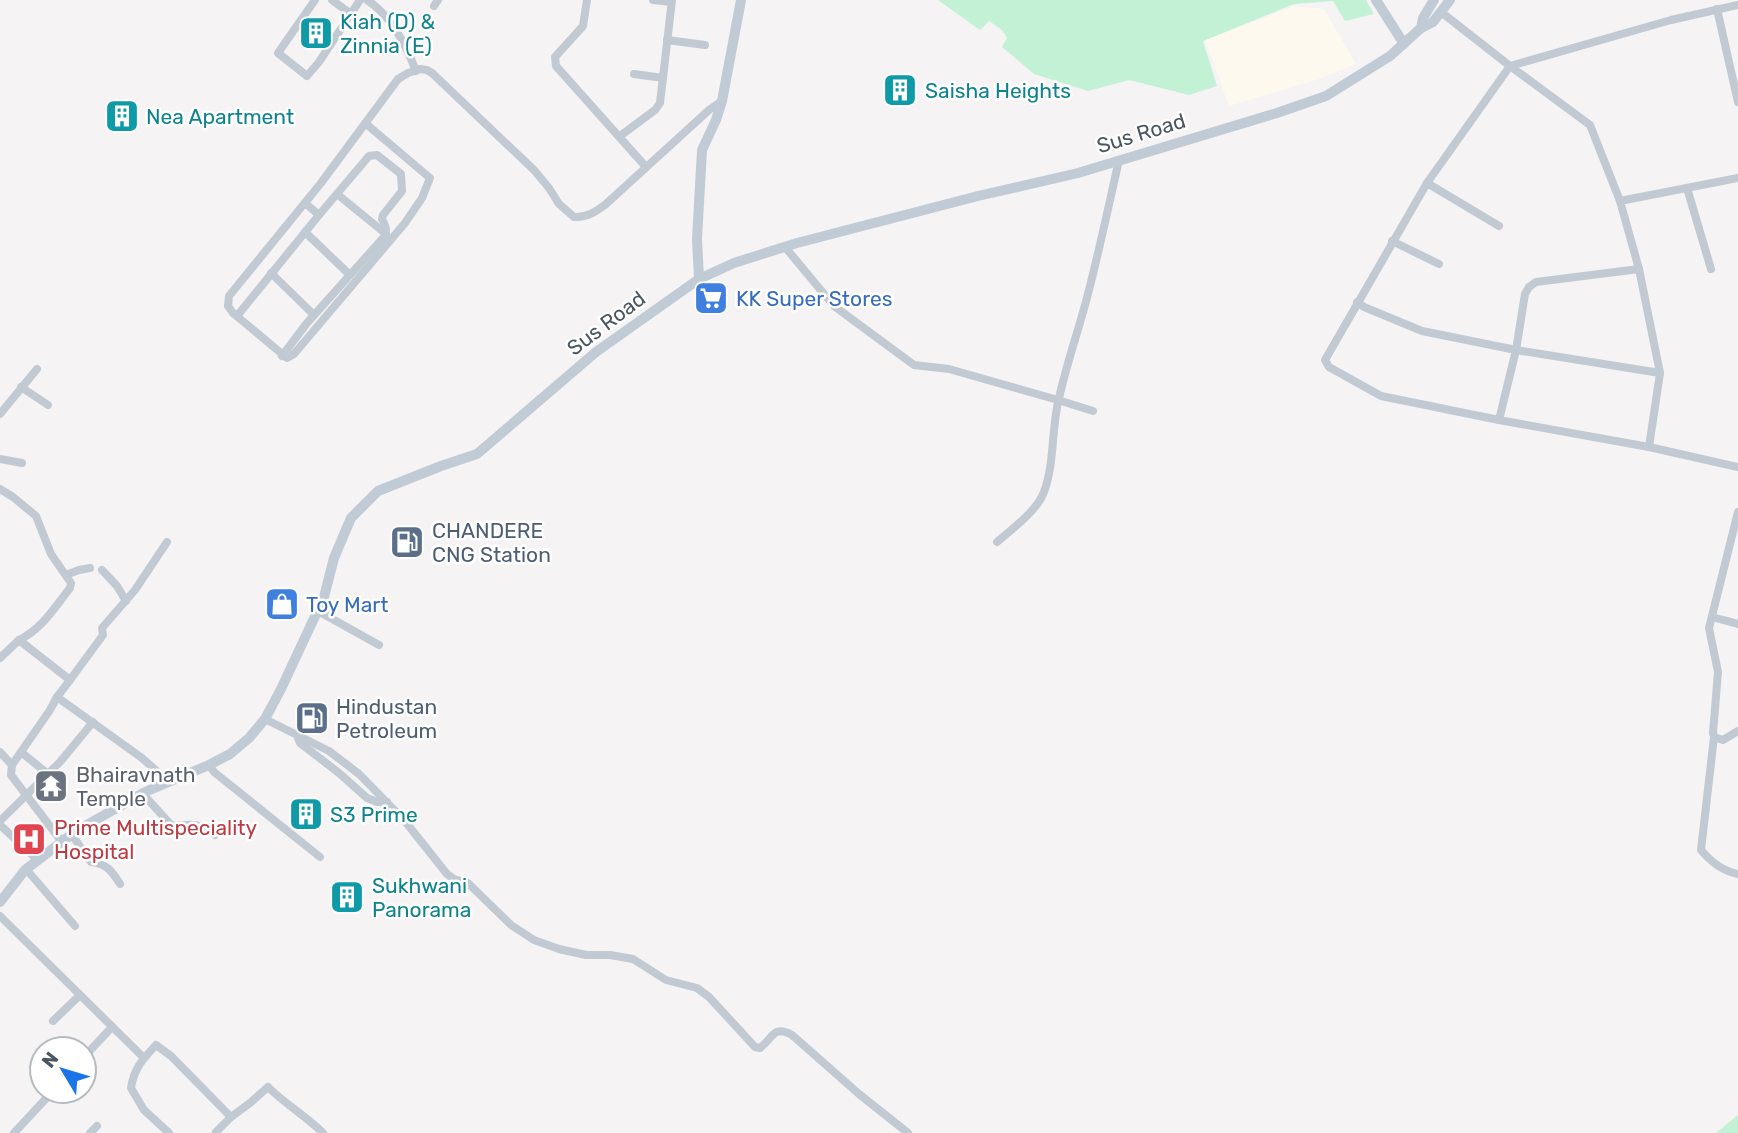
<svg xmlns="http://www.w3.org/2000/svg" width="1738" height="1133" font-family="Rubik,sans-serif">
<rect width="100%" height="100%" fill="#f5f3f3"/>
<path fill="#fdf9ef" d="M 1294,6 L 1324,9 L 1356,64 L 1316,80 L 1229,106 L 1205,40 Z"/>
<g fill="#c3f1d5">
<path d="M 938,0 L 1366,0 L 1374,14 L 1345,21 L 1333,1 L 1294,4 L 1203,41 L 1217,86 L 1189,95 L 1129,80 L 1088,91 L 1034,74 L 1002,47 L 1007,38 L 1002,30 L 989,21 L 980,30 Z"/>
<path d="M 1738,1115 L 1738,1133 L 1716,1133 Z"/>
</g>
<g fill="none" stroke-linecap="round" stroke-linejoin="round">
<g stroke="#c1cad2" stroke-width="8">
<path d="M 315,0 L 278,53 L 307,76 L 319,62 L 360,0"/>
<path d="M 332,0 L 351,14"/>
<path d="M 367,0 C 391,15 406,45 416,71"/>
<path d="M 587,0 L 583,26 L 555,57 L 556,66 L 646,167"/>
<path d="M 653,0 L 671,2"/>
<path d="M 434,6 L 438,0"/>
<path d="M 1717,9 L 1738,102"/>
<path d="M 1441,12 L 1510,66 L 1590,125 L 1620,201 L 1639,269 L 1660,373 L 1649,447 L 1499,420 L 1381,396 L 1329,367 L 1325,360 L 1427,183 L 1510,66 L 1671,20 L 1738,5"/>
<path d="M 667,40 L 705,45"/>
<path d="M 634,74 L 663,78"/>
<path d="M 365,123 L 430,178 L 422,198 L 405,223 L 294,354 L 287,358 L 233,313 L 228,306 L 229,296 L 321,183 L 398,79 L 408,73 L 420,69 L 427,70 L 432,73 L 534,170 L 549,188 L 559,204 L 574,217 C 587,218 595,212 606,204 L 709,110 L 722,101"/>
<path d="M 620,136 L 655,110 L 660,103 L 672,0"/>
<path d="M 1427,183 L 1499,226"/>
<path d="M 1687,188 L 1711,269"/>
<path d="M 337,194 L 386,234"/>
<path d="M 1620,201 L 1738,178"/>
<path d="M 305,232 L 350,275"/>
<path d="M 1392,241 L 1439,264"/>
<path d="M 785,247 L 834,306 L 914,365 L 949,369 L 1058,400 L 1093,411"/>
<path d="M 271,273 L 314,315"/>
<path d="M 1357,302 L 1364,307 L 1422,331 L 1516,350 L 1660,373"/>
<path d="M 237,316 L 319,215 L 305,203"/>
<path d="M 282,356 L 307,323 L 384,237 C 388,230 385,225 382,219 L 383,215 L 402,191 L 401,174 L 377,155 L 369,156 L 319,215"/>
<path d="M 21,387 L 48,405"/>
<path d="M 0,414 L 37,369"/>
<path d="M 1499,420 L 1516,350 L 1525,294 L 1529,287 L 1536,282 L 1639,269"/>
<path d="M 1649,447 L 1738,467"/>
<path d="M 0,459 L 22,463"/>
<path d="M 0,489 L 13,497 L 36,516 L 51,554 L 71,583 L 70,588 C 55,607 42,629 19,640"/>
<path d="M 1738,512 L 1709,628 L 1718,672 L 1713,733 L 1714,737 L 1723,740 L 1738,731"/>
<path d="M 997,542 C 1012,529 1037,511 1044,492 C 1055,462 1051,429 1059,398 C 1067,362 1080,326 1089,290 C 1100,247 1109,204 1119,160"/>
<path d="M 102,570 L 117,586 L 126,601"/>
<path d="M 66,575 L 79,570 L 90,568"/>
<path d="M 318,611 L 379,645"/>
<path d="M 1712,617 L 1738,624"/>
<path d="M 0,658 L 19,640 L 70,680 L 57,697 L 142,758 L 169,782"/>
<path d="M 70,680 L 103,635 L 102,628 L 135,590 L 167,542"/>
<path d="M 57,697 L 50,710 L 12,765 L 11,775 L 62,842"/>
<path d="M 265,719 L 329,751 L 359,774 L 404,820 L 447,874 L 454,879 L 468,883 L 511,925 L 534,940 L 559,949 L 586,955 L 610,955 L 633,959 L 666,980 L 697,988 L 709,997 L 755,1047 L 760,1048 C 774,1037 773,1025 792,1035 L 859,1094 L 908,1133"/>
<path d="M 1714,737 L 1701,850 C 1711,862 1722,871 1738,874"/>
<path d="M 298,738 L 300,743 L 339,773 L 367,798 L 377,802 L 387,802"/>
<path d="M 0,752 L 12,765"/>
<path d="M 21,752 L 48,774"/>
<path d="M 209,765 L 214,772 L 320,857"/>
<path d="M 142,793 L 172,826 C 193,824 197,822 215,835"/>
<path d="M 0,821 L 60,762 L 93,722"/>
<path d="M 0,825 L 38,860"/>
<path d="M 72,835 L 91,862 C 107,864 112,871 120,884"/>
<path d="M 26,869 L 75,926"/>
<path d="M 0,916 L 144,1058"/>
<path d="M 53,1021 L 80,995"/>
<path d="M 84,1057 L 112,1027"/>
<path d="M 231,1117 L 250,1103 L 268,1087 C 285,1104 306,1116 323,1133"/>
<path d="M 14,1133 L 53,1091"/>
<path d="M 90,1133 L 97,1126"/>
<path d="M 169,1133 L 144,1110 L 131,1088 C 134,1068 143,1059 156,1045 L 171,1056 L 231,1117 L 216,1132"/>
</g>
<g stroke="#c1cbd6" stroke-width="10">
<path d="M 1376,0 L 1404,44"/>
<path d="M 1421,28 L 1423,18 L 1434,0"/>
<path d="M 699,279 L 697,239 L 702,150 L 716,120 L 722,101 L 741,0"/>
<path d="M 0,902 L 25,870 L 76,831 L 145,792 L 209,765 L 230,754 L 249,738 L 265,719 L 281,689 L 324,597 L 334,558 L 351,518 L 378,491 L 441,466 L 477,454 L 596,352 L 699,279 L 734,263 L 797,243 L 978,196 L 1078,173 L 1277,113 L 1326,96 L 1390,56 L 1421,28 L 1433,22 L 1450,0"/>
</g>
</g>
<defs>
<g id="building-square" transform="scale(1.75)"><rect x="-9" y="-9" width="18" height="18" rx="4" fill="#0f9aa8" stroke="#fff"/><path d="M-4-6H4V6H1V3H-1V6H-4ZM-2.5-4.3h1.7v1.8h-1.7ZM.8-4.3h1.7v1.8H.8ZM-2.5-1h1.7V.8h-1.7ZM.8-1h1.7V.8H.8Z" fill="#fff"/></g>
<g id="supermarket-square" transform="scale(1.75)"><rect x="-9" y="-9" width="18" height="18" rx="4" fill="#3f7fe0" stroke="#fff"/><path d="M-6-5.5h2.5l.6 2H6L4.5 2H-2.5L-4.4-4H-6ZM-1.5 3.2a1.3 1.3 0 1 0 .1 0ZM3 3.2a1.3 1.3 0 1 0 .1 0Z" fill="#fff"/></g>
<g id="fuel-square" transform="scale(1.75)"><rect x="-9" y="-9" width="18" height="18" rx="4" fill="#5c6f8a" stroke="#fff"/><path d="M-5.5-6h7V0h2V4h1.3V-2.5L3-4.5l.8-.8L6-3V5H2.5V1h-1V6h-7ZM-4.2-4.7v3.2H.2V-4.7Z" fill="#fff"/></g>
<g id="shop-square" transform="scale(1.75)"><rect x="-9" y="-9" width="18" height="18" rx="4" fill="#3f7fe0" stroke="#fff"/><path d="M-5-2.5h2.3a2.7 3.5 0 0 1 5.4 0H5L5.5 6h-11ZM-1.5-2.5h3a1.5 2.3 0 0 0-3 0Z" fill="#fff"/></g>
<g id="temple-square" transform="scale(1.75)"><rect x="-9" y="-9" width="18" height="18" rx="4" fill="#6b7280" stroke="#fff"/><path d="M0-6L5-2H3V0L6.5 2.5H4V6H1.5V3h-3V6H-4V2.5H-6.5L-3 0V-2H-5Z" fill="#fff"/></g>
<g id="hospital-square" transform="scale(1.75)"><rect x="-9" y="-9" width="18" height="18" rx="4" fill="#e0444e" stroke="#fff"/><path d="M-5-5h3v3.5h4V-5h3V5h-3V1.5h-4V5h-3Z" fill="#fff"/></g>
</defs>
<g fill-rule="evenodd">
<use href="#building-square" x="316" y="33"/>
<use href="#building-square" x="900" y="90"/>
<use href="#building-square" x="122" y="116"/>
<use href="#supermarket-square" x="711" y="298"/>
<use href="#fuel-square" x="407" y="542"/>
<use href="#shop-square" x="282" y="604"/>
<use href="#fuel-square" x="312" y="718"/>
<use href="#temple-square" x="51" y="786"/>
<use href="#building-square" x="306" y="814"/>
<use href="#hospital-square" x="29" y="839"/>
<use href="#building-square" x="347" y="897"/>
</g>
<g text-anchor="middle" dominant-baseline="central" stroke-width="5" stroke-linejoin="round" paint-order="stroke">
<g font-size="21" fill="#0d838f" stroke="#fff" text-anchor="start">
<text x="340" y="21">Kiah (D) &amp;<tspan x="340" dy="24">Zinnia (E)</tspan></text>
<text x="925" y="90">Saisha Heights</text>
<text x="146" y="116">Nea Apartment</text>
<text x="330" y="814">S3 Prime</text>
<text x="372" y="885">Sukhwani<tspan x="372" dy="24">Panorama</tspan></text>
</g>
<g font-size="21" fill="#4a5661" stroke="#fff">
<text transform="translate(1141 133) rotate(-17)">Sus Road</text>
<text transform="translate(606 323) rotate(-37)">Sus Road</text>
</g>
<g font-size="21" fill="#366cbe" stroke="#fff" text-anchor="start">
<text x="736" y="298">KK Super Stores</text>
<text x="306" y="604">Toy Mart</text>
</g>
<g font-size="21" fill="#4e5e75" stroke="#fff" text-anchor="start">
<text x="432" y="530">CHANDERE<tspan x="432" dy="24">CNG Station</tspan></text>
<text x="336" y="706">Hindustan<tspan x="336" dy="24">Petroleum</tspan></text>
</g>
<g font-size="21" fill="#5b616d" stroke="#fff" text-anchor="start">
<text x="76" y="774">Bhairavnath<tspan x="76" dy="24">Temple</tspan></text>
</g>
<g font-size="21" fill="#be3a42" stroke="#fff" text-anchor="start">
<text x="54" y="827">Prime Multispeciality<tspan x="54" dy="24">Hospital</tspan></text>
</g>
</g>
<g transform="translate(63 1070) rotate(308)"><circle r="33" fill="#ffffff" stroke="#b7bbc0" stroke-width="2"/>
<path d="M0-5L12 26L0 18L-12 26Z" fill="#1a73e8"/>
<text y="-10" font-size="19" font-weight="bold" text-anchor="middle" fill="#4a5661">N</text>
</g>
</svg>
